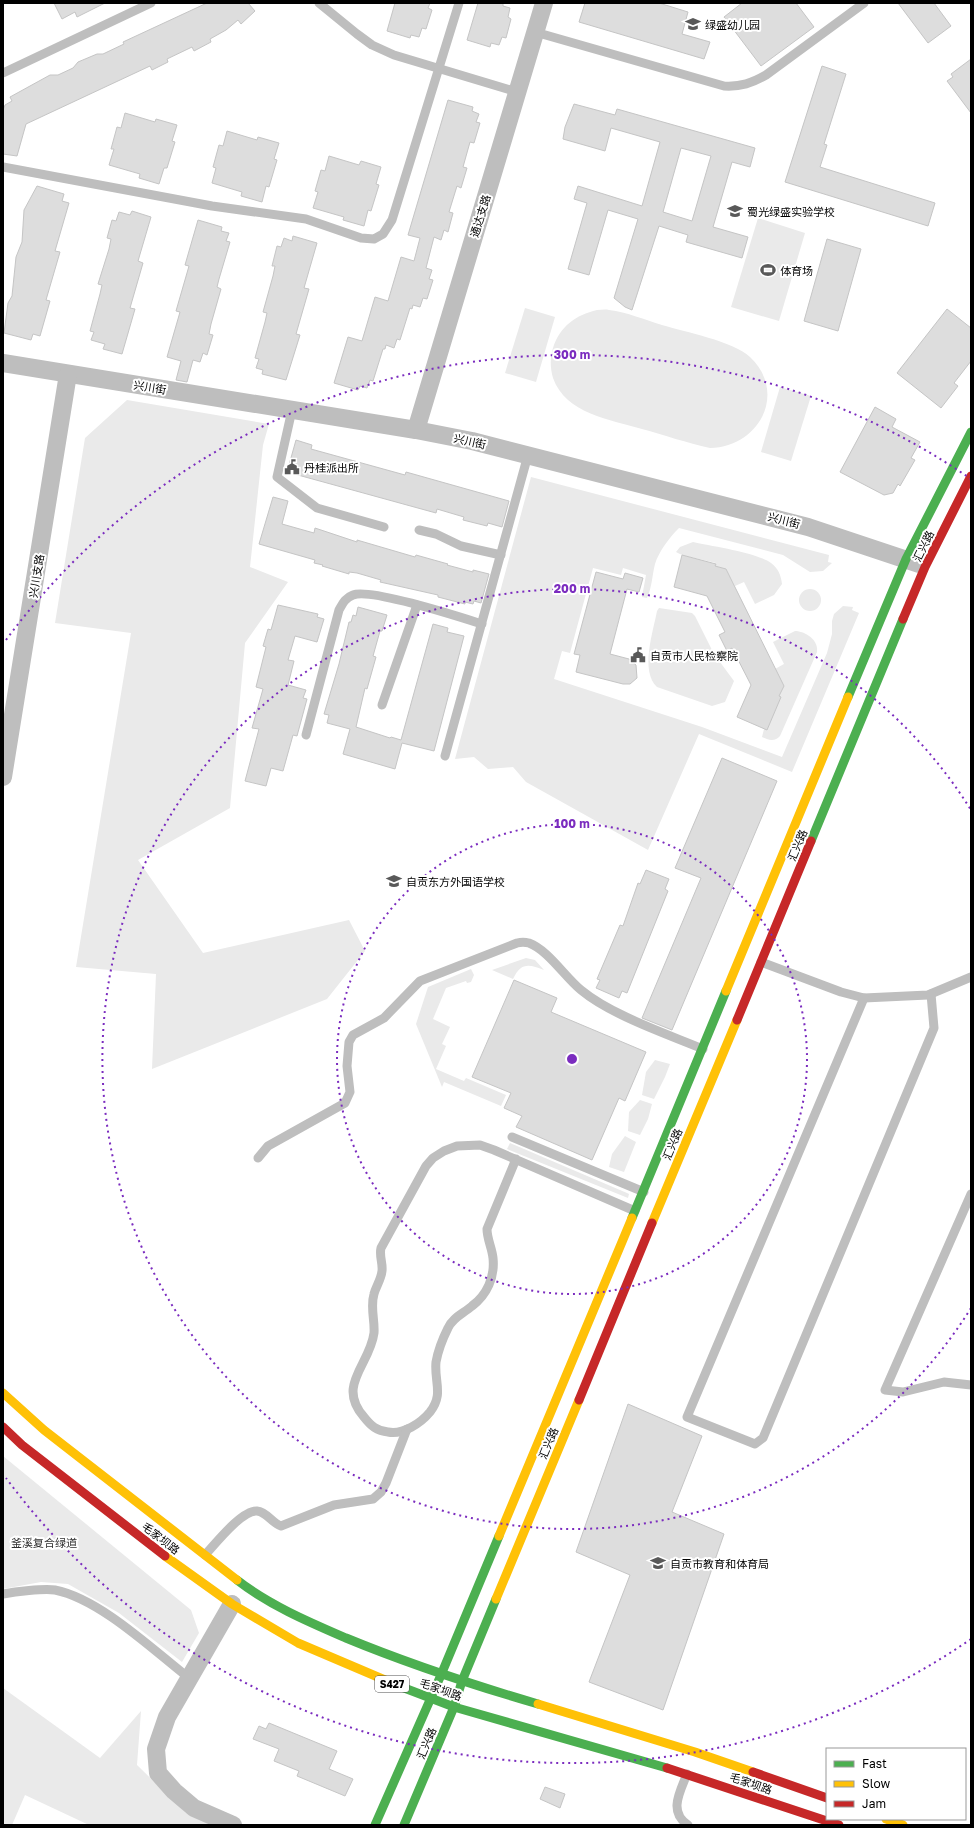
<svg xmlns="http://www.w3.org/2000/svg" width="974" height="1828" font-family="'Golos Text','Noto Sans SC',sans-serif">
<rect width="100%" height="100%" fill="#fff"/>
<g fill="#eaeaea">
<path d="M 758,218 L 805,233 L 779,321 L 731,307 Z"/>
<path d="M 525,308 L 555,317 L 536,382 L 505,373 Z"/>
<path d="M 597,310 C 601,310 605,309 609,310 C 627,312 645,320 662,325 C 685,332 733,341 750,357 C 788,393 759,447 710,448 C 687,443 664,435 642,429 C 609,419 566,414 553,378 C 550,368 550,357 553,348 C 560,326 576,315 597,310 Z"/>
<path d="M 780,387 L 811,396 L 791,461 L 761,452 Z"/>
<path d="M 127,400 L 269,424 L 263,445 L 250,567 L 288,582 L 245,643 L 230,808 L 138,860 L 203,953 L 349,920 L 365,951 L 327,999 L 152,1069 L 156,974 L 76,967 L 131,633 L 55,623 L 85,438 Z"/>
<path d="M 531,477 L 829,555 L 828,562 L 832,563 L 823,571 L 810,572 L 783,555 L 679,528 C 670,537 659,551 655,564 C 652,576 652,587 647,598 L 642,597 L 646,575 L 623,568 L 621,575 L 593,568 L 570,653 L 562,651 L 554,679 L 702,727 L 782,757 L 827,653 L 832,634 L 832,621 L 834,614 L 843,606 L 853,607 L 852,610 L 859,613 L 792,772 L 699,734 L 648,850 L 526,782 L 513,767 L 488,769 L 474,757 L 455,759 Z"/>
<path d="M 693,542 C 711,546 758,553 771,563 C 778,568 781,575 782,584 L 774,595 L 755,604 L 744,582 L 735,586 L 726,569 L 715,566 L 716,563 L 682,555 L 676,552 L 680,547 Z"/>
<circle cx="810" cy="600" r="11"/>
<path d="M 659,608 L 692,613 L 695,616 L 714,654 L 734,681 L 725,702 L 712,706 L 657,687 C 640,671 653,632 657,611 Z"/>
<path d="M 795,631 C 805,631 819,640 817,652 L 780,736 C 775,742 768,740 762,737 L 764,729 L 767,729 L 781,697 L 779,696 L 784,686 L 775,669 L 784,664 L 773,642 Z"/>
<path d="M 526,958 L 535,960 L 544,970 C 529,964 521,962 513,979 L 492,970 Z"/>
<path d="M 471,969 L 474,975 L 471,982 L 467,983 L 466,981 L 446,988 L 433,1019 L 450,1027 L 442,1044 L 446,1046 L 436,1069 L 464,1081 L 466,1078 L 506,1095 L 501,1106 L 444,1082 L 442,1087 L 416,1024 L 428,987 Z"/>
<path d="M 655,1060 L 670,1064 L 665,1077 L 654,1099 L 642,1095 L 646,1072 Z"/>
<path d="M 640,1100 L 652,1104 L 648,1119 L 640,1135 L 628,1131 L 629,1112 Z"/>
<path d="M 625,1136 L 636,1142 L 624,1172 L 609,1167 L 612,1154 Z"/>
<path d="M 510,1143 L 627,1193 L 629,1194 L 628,1198 L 507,1149 Z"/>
<path d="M 3,1456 L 191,1610 L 199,1633 L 182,1662 L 119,1613 L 68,1584 L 41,1582 L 3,1589 Z"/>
<path d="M 3,1688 L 100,1758 L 141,1711 L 137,1765 L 185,1812 L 213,1825 L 89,1825 L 25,1795 L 12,1825 L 3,1825 Z"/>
</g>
<g fill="#ddd" stroke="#c5c5c5" fill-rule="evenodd">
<path d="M 54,3 L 105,3 L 77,17 L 75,12 L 62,19 Z"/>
<path d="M 207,3 L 248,3 L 255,11 L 241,24 L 238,20 L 226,30 L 210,39 L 211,42 L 194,51 L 192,47 L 167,59 L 168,62 L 152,70 L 150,66 L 26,124 L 17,156 L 3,154 L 3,110 L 5,105 L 12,101 L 10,97 L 50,75 L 58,75 L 73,68 L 78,62 L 97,54 L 103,54 L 124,44 L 123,42 Z"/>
<path d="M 395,3 L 430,3 L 428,8 L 432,10 L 426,29 L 422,28 L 419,37 L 411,35 L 410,38 L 387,31 Z"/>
<path d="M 478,3 L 503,3 L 503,6 L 510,8 L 508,17 L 511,19 L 506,38 L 502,37 L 499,45 L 491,43 L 490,47 L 467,40 Z"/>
<path d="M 585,3 L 659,3 L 688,12 L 682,34 L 710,42 L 704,59 L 579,22 Z"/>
<path d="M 742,3 L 796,3 L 814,27 L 761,66 L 724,17 Z"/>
<path d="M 898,3 L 934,3 L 951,26 L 928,43 Z"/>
<path d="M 971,59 L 971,113 L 947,81 L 953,77 L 951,74 Z"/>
<path d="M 822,66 L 846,74 L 824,144 L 827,145 L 820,167 L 935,203 L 928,226 L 785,182 Z"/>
<path d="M 448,100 L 473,107 L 472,111 L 479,114 L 476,122 L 480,123 L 474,143 L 470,142 L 463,167 L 467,168 L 461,188 L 457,186 L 449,212 L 453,213 L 448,232 L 444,230 L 441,240 L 434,237 L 426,268 L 432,270 L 429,279 L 433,280 L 427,299 L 423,298 L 420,307 L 413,305 L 412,309 L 410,308 L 400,340 L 397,339 L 394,348 L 386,345 L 385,349 L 383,349 L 373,381 L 370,380 L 367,388 L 360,386 L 358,390 L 334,383 L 348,337 L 362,341 L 375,297 L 388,301 L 401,257 L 414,261 L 420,238 L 408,235 Z"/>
<path d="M 574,104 L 615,115 L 617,109 L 755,148 L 750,167 L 732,162 L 713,227 L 748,237 L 742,258 L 686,242 L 688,235 L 659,226 L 632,310 L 625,307 L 614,298 L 638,219 L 608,210 L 589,275 L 568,269 L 587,203 L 574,199 L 578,186 L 642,206 L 660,142 L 611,128 L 605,151 L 563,139 L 565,127 ZM 681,148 L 711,156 L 692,221 L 663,212 Z"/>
<path d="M 125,113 L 155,122 L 156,119 L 177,125 L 172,141 L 175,142 L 167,168 L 164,168 L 159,184 L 139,178 L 140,174 L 109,165 L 114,149 L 111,149 L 117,127 L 121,128 Z"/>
<path d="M 227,131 L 257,140 L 258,137 L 279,143 L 274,159 L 277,160 L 269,187 L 266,186 L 262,202 L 241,196 L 242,192 L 212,183 L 216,168 L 213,167 L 219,145 L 223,146 Z"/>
<path d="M 329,156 L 359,165 L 361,161 L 381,167 L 376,184 L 379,185 L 371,211 L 368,210 L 364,226 L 343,220 L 344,217 L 313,208 L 318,192 L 315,191 L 321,170 L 325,171 Z"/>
<path d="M 37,186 L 64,194 L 62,201 L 69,203 L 55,251 L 60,252 L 46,300 L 50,301 L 40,336 L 33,334 L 31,340 L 4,333 L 8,303 L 12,296 L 16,257 L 22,242 L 24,210 Z"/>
<path d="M 132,211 L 151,217 L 138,261 L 143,263 L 130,308 L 135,309 L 122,354 L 103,349 L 105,344 L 91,340 L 94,332 L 90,331 L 100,294 L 102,285 L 98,284 L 109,249 L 111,239 L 107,238 L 112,220 L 116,221 L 119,212 L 130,215 Z"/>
<path d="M 198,220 L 222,227 L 221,231 L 229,233 L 226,241 L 230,242 L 219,279 L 217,287 L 221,289 L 211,324 L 209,334 L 213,335 L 207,355 L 203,353 L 200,362 L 193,360 L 187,382 L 176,380 L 181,361 L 167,357 L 180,312 L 176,311 L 189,266 L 185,265 Z"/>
<path d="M 293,236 L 317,243 L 304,288 L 309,289 L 296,334 L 300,335 L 286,380 L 262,374 L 263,370 L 256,368 L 259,359 L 255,358 L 265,322 L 267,313 L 263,312 L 273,276 L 275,266 L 272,266 L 277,246 L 281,247 L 284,238 L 292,241 Z"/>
<path d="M 827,239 L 861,249 L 838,331 L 804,321 Z"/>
<path d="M 947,309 L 971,328 L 971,361 L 954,383 L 958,386 L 941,408 L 897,373 Z"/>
<path d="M 875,407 L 896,419 L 892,427 L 920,442 L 911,458 L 915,460 L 900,486 L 898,484 L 893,493 L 884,495 L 840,472 Z"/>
<path d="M 296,440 L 312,445 L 311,449 L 405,475 L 406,472 L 509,501 L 502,527 L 488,523 L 487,526 L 463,520 L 464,517 L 437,509 L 436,513 L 287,472 Z"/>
<path d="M 273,497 L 288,501 L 282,524 L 314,533 L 315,528 L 357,542 L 357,540 L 415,557 L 416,555 L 448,564 L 447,565 L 473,572 L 473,570 L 489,574 L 481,603 L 474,601 L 473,604 L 465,602 L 465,604 L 438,597 L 438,595 L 380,582 L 381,580 L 357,573 L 349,572 L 349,574 L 322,566 L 323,565 L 314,563 L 315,560 L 259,544 Z"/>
<path d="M 682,555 L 716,564 L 715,566 L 726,569 L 784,686 L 779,696 L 781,697 L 767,730 L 737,717 L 751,685 L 732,648 L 727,651 L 719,635 L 725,632 L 707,596 L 674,587 Z"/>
<path d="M 596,572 L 623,579 L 625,573 L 643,578 L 639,592 L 627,589 L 610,654 L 629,659 L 636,665 L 637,678 L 630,684 L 623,684 L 576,672 L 580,655 L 574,654 Z"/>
<path d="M 278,605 L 318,614 L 317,617 L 324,619 L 317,642 L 295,636 L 288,660 L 294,661 L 288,685 L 306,690 L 303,698 L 307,699 L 297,736 L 293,735 L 283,771 L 271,768 L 266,786 L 245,781 L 259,729 L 252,728 L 263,689 L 256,687 L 266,647 L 263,646 L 268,629 L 271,630 Z"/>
<path d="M 358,607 L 387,615 L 382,631 L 380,631 L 373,656 L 376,657 L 367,689 L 365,688 L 356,727 L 390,738 L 391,737 L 401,740 L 433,624 L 448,628 L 447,632 L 464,636 L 434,751 L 402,743 L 395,769 L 343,754 L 350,729 L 327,723 L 329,715 L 324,714 L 339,664 L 349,622 L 351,622 L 353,615 L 356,616 Z"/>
<path d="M 722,758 L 777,781 L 672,1030 L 642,1018 L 701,878 L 675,868 Z"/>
<path d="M 646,870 L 669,879 L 665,889 L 668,891 L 627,993 L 622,991 L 619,998 L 596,988 L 600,980 L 597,979 L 620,925 L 623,926 L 638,883 L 640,884 Z"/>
<path d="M 514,980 L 557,998 L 551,1012 L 646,1052 L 625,1101 L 619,1098 L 592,1160 L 516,1127 L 522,1116 L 504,1108 L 511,1093 L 472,1077 Z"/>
<path d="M 628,1404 L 702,1436 L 672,1512 L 724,1534 L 663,1710 L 589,1682 L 630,1575 L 576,1552 Z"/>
<path d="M 269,1723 L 337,1751 L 329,1769 L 353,1779 L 345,1796 L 297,1776 L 299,1771 L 274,1761 L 279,1749 L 253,1739 L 259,1726 L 266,1729 Z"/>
<path d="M 545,1787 L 565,1794 L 560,1808 L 540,1799 Z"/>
</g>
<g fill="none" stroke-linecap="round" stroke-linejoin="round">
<g stroke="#bebebe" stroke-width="9">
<path d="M 319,3 L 357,34 L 372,45 L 394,55 L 517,92"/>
<path d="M 535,32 L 724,86 C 741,87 752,83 766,75 L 864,3"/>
<path d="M 3,73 L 151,3"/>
<path d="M 3,167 L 212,206 L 306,219 L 361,238 L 374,239 L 383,234 L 392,220 L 459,3"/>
<path d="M 292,410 L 277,477 L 317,508 L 384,527"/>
<path d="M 419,530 L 436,534 L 461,546 L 501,555"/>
<path d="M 382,705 L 417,605"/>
<path d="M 306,735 L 339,610 C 343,603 345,598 353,595 C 370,588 460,617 482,624"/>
<path d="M 445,756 L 528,455"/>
<path d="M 761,962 L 841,992 L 864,998 L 928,995 L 971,977"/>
<path d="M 864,998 L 687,1417 L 755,1444 L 763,1438 L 934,1028 L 931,994"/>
<path d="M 512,1137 L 644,1192"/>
<path d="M 258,1158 L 268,1146 L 345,1103 L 350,1092 L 347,1066 L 349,1042 L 353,1035 L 384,1018 L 420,981 L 517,943 C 521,942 525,942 529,943 C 548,950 565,977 581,990 C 611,1015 667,1034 703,1049"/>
<path d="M 516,1159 L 487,1229 C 487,1239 492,1248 493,1258 C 495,1277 487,1295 472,1306 C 463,1314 453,1317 448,1328 C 443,1338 438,1351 436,1362 C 434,1382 444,1394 430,1412 C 421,1423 403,1435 388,1432 C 377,1431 371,1426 364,1417 C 336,1385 370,1365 374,1333 C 375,1320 370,1307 374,1294 C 376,1286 381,1280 382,1271 C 383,1263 379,1256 381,1248 L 426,1166 L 433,1158 L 444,1151 L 457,1146 L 480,1145 L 494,1150 L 635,1211"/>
<path d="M 971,1194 L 885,1390 L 903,1392 L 944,1382 L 971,1385"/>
<path d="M 205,1555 C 216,1543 242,1510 257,1511 C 267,1512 272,1523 281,1526 L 334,1505 L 373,1499 L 381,1492 L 386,1483 L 407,1429"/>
<path d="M 3,1594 C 14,1592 44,1588 55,1590 C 100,1599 153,1650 189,1678"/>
<path d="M 687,1774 C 680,1792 668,1812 688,1825"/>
</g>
<g stroke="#bebebe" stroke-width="18">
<path d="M 3,363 L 416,430 L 472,441 L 808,527 L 919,564"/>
<path d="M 416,430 L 544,3"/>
<path d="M 3,777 L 68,374"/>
<path d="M 232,1604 L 167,1717 L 156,1749 L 158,1773 L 174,1791 L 194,1808 L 233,1825"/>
</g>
<g stroke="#4caf50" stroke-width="9">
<path d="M 848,697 L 906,559 L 971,432"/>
<path d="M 811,841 L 903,619"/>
<path d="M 632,1218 L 726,991"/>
<path d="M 237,1580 C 269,1605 309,1622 346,1638 C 409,1664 473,1685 538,1704"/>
<path d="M 399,1686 L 454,1707 L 667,1768"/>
<path d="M 375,1825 L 441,1675 L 499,1536"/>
<path d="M 404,1825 L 454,1707 L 462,1681 L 496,1599"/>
</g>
<g stroke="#ffc107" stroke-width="9">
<path d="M 726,991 L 848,697"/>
<path d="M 652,1223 L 737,1020"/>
<path d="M 3,1393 L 44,1430 L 237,1580"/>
<path d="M 499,1536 L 632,1218"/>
<path d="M 165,1556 L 232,1604 L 298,1643 L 399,1686"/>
<path d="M 496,1599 L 579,1400"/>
<path d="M 538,1704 L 695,1752 L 753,1772"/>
<path d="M 886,1819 L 903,1825"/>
</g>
<g stroke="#c62828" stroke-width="9">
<path d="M 903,619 L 925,567 L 971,476"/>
<path d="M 737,1020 L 811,841"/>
<path d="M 579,1400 L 652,1223"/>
<path d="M 3,1427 L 22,1445 L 165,1556"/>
<path d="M 667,1768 L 839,1825"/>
<path d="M 753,1772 L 827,1798"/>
</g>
</g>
<g fill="none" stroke="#7b2cbf" stroke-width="2" stroke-dasharray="2 4">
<circle cx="572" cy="1059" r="235"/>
<path d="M971 1308A470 470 0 1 1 971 810"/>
<path d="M971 1639A704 704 0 0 1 6 1478M6 640A704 704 0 0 1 971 479"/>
</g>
<defs>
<g id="school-bare" transform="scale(1.2)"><path d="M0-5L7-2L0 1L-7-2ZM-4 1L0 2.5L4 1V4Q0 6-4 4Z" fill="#595959" stroke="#fff" stroke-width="2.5" paint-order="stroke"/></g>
<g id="stadium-bare" transform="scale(1.2)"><path d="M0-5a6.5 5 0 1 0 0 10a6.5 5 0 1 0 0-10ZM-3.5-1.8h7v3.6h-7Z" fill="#595959" stroke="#fff" stroke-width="2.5" paint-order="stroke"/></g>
<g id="civic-bare" transform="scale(1.2)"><path d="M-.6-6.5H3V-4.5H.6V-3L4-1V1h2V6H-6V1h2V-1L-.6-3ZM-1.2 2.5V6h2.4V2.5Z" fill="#595959" stroke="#fff" stroke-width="2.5" paint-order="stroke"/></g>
</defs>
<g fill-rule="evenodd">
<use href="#school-bare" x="693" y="24"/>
<use href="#school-bare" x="735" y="211"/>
<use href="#stadium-bare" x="768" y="270"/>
<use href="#civic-bare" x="292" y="467"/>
<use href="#civic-bare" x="638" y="655"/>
<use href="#school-bare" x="394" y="881"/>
<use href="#school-bare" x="658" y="1563"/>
</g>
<g text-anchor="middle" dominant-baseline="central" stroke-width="4" stroke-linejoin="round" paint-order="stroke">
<rect fill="#fff" stroke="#4c4c4c" stroke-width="1" x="375" y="1676" width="34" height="16" rx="3"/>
<g font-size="10" font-weight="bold" fill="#000">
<text x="392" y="1684">S427</text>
</g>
<g font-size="11" fill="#000" stroke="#fff" text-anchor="start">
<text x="705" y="24">绿盛幼儿园</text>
<text x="747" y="211">蜀光绿盛实验学校</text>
<text x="780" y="270">体育场</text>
<text x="304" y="467">丹桂派出所</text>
<text x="650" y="655">自贡市人民检察院</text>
<text x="406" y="881">自贡东方外国语学校</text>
<text x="670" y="1563">自贡市教育和体育局</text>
</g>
<g font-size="11" fill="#000" stroke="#fff">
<text transform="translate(480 216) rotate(-73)">通达支路</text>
<text transform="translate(150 387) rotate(9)">兴川街</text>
<text transform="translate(470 441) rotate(13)">兴川街</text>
<text transform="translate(784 520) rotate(14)">兴川街</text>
<text transform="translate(923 546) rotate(-64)">汇兴路</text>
<text transform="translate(36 576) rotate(-81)">兴川支路</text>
<text transform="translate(797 845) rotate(-67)">汇兴路</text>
<text transform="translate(672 1144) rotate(-67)">汇兴路</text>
<text transform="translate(548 1443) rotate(-67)">汇兴路</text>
<text transform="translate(161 1538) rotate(38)">毛家坝路</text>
<text transform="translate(441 1689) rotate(20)">毛家坝路</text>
<text transform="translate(426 1743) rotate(-67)">汇兴路</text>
<text transform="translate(751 1783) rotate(19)">毛家坝路</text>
</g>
<g font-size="11" fill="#303030" stroke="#fff">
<text x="44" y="1542">釜溪复合绿道</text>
</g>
</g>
<circle cx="572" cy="1059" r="6" fill="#7b2cbf" stroke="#fff" stroke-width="2"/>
<g font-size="12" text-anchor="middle" font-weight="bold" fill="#7b2cbf" stroke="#fff" stroke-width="4" stroke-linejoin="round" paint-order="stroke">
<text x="572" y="359">300 m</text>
<text x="572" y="593">200 m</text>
<text x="572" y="828">100 m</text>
</g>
<rect width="974" height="1828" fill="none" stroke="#000000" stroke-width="8"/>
<rect x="826" y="1748" width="140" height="72" fill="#ffffff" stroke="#999999"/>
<rect x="834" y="1761" width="20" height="6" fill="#4caf50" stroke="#999999"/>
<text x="862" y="1768" font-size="12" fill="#000000">Fast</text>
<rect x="834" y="1781" width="20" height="6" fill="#ffc107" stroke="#999999"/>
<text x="862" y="1788" font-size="12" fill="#000000">Slow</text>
<rect x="834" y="1801" width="20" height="6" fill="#c62828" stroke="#999999"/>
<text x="862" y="1808" font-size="12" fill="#000000">Jam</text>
</svg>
